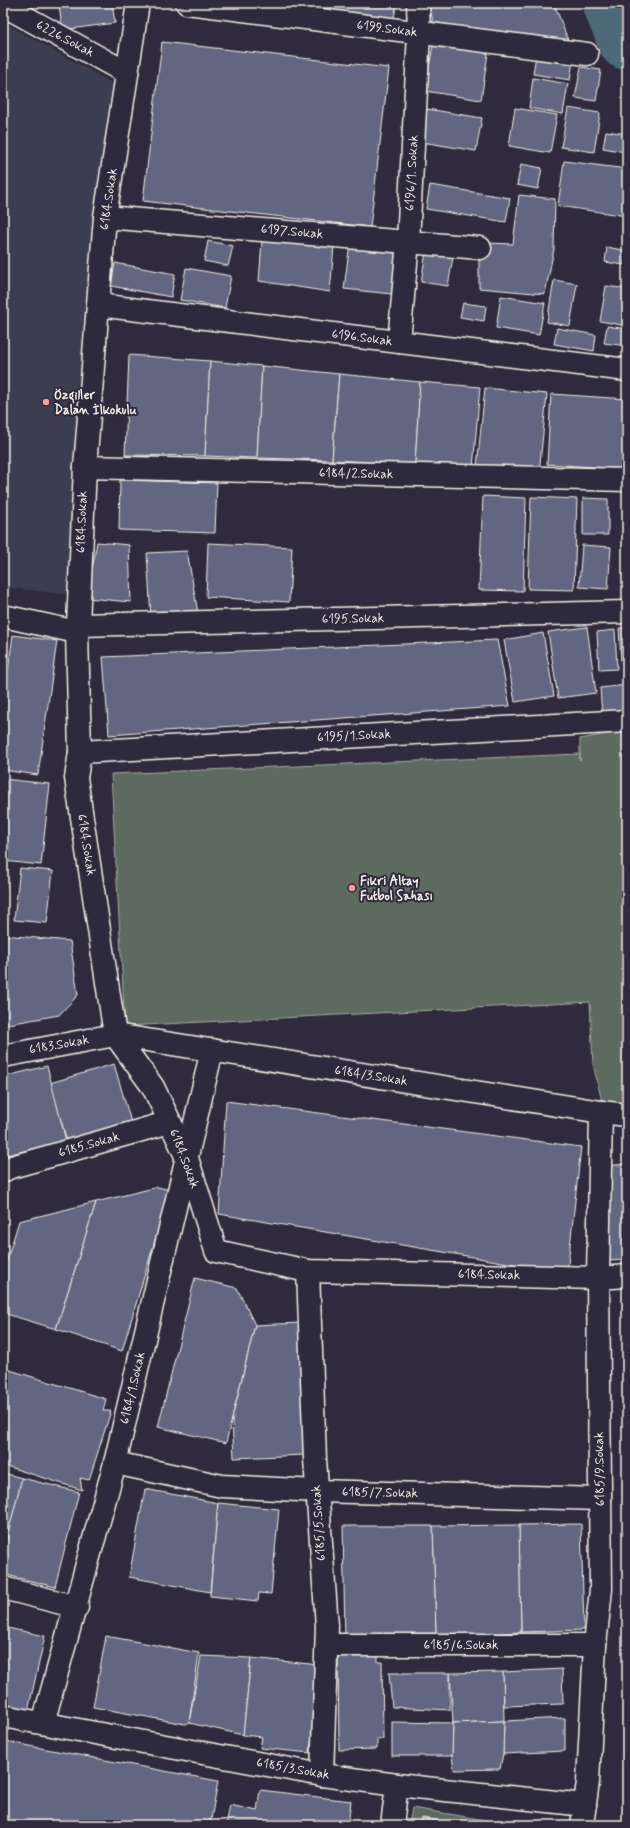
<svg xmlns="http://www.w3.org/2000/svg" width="630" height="1828" font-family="Mynerve,sans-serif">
<rect width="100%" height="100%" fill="#2f2a3d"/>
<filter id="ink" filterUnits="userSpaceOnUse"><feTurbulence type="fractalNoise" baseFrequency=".025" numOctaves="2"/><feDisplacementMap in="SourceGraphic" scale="8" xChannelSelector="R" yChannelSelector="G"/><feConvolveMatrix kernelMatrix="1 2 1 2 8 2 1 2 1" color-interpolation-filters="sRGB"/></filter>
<g filter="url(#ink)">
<path fill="#3e3c51" d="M 3,22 L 116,85 L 73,595 L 3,587 Z"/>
<g fill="#5d6a60" stroke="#a8aea4">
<path d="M 627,730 L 627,1111 L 604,1110 L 593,1064 L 590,1002 L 125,1026 L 111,774 L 580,754 L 580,761 L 580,739 Z"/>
<path d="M 412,1808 L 516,1825 L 409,1825 Z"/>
</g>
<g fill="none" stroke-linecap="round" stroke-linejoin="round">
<path stroke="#4e6877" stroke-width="58" d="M 611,3 L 627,41"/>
</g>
<g fill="#626680" stroke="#f4f1e8">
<path d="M 59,3 L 112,3 L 115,23 L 62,30 Z"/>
<path d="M 293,3 L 397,3 L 393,22 Z"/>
<path d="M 429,3 L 554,3 L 571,48 L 433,22 Z"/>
<path d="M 162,42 L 389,68 L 370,227 L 143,201 Z"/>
<path d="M 433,45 L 488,53 L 481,100 L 425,91 Z"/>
<path d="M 536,55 L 573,61 L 570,80 L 533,74 Z"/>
<path d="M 581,67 L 601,70 L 596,101 L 575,98 Z"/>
<path d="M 533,78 L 568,84 L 563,114 L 529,108 Z"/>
<path d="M 515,108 L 557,115 L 550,153 L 509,146 Z"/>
<path d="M 568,108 L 600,113 L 594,152 L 561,147 Z"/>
<path d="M 427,109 L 482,118 L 476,151 L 422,142 Z"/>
<path d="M 606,131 L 627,134 L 625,152 L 603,148 Z"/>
<path d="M 564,161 L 627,169 L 627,216 L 558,206 Z"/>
<path d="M 521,164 L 542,168 L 538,189 L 517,185 Z"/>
<path d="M 430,185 L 510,198 L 506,222 L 426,209 Z"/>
<path d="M 519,195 L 555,199 L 554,249 L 545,294 L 479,288 L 479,261 L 486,253 L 488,243 L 513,244 Z"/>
<path d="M 208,241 L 233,246 L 228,266 L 204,261 Z"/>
<path d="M 262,241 L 334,246 L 330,292 L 259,281 Z"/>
<path d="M 350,242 L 407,249 L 401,295 L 344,289 Z"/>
<path d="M 607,247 L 627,251 L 624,265 L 605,262 Z"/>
<path d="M 426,252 L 453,257 L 448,286 L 421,282 Z"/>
<path d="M 115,263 L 175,274 L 171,297 L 111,286 Z"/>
<path d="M 186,268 L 231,276 L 225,308 L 180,300 Z"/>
<path d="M 554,280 L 577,284 L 570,326 L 547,322 Z"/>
<path d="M 606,286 L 627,289 L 627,326 L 600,321 Z"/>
<path d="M 501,296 L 545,303 L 539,335 L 496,328 Z"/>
<path d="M 463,303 L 486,306 L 484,321 L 460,317 Z"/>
<path d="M 607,326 L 627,329 L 627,346 L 604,343 Z"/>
<path d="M 557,328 L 596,335 L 594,351 L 554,344 Z"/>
<path d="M 129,355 L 210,361 L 205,456 L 125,455 Z"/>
<path d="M 210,361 L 262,366 L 257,458 L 205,456 Z"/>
<path d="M 262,366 L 339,374 L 332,460 L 257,458 Z"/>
<path d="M 339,374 L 420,382 L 415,464 L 332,460 Z"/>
<path d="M 420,382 L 480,387 L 473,468 L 415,464 Z"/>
<path d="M 485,388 L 547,394 L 539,473 L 477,467 Z"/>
<path d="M 551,394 L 627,399 L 627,469 L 547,464 Z"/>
<path d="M 120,480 L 217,483 L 215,533 L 119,530 Z"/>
<path d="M 483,496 L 526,498 L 523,591 L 479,590 Z"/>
<path d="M 531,497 L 577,499 L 574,590 L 528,589 Z"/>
<path d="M 583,498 L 608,499 L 608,535 L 583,535 Z"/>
<path d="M 97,542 L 129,545 L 131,602 L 87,598 Z"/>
<path d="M 208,543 L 292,547 L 289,602 L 206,597 Z"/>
<path d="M 582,545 L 611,547 L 608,589 L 579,587 Z"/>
<path d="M 187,551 L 198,613 L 151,617 L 147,553 Z"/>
<path d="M 587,627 L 596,693 L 558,698 L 548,632 Z"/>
<path d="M 619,628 L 627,628 L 627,676 L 622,676 Z"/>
<path d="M 615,630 L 617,669 L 599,670 L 597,632 Z"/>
<path d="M 543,633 L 554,696 L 515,702 L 504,640 Z"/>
<path d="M 13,635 L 57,641 L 38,775 L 3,770 L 3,704 Z"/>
<path d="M 497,640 L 510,706 L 109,735 L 103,657 Z"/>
<path d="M 627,685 L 627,712 L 602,715 L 600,688 Z"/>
<path d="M 3,779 L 50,784 L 41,865 L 3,861 Z"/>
<path d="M 20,868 L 53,871 L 47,923 L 14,920 Z"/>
<path d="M 3,870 L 7,870 L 3,905 Z"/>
<path d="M 3,935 L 70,941 L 78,995 L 59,1015 L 3,1025 Z"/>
<path d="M 114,1064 L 131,1122 L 67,1141 L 50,1083 Z"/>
<path d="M 47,1066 L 66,1141 L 3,1156 L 3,1077 Z"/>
<path d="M 226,1101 L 581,1147 L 567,1273 L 219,1214 Z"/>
<path d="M 627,1164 L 627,1260 L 609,1261 L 604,1166 Z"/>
<path d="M 158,1187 L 170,1190 L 122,1351 L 56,1329 L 96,1202 Z"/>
<path d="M 96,1202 L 56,1329 L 3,1313 L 3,1272 L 19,1221 Z"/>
<path d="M 195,1278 L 237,1288 L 255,1325 L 226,1443 L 158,1427 Z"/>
<path d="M 300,1323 L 305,1455 L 234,1458 L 232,1419 L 255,1325 Z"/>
<path d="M 3,1368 L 106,1399 L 103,1411 L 111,1411 L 89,1480 L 80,1478 L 82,1490 L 3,1465 Z"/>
<path d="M 3,1473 L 22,1478 L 3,1554 Z"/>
<path d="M 22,1478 L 79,1492 L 55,1587 L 3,1574 L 3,1554 Z"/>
<path d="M 145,1489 L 218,1503 L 210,1592 L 129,1577 Z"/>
<path d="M 218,1503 L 279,1509 L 271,1594 L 259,1593 L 258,1601 L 210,1596 Z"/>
<path d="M 581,1524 L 584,1630 L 521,1632 L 519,1525 Z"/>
<path d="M 519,1525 L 521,1632 L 436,1636 L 433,1526 Z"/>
<path d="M 343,1526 L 433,1526 L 436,1636 L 345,1639 Z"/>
<rect x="626" y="1596" width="1" height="57"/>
<path d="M 3,1627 L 45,1636 L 28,1711 L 3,1706 Z"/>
<path d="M 106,1636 L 199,1653 L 189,1723 L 185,1724 L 93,1707 Z"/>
<path d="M 338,1649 L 378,1649 L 378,1662 L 382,1662 L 383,1739 L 377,1739 L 377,1749 L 339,1750 Z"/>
<path d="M 626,1653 L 627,1653 L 627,1709 L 625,1709 Z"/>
<path d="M 201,1656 L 251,1658 L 243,1735 L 189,1723 Z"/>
<path d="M 251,1658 L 320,1665 L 310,1753 L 260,1748 L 262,1737 L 243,1735 Z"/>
<path d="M 562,1669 L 563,1704 L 504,1706 L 503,1672 Z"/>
<path d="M 503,1672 L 504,1721 L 453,1723 L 450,1673 Z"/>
<path d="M 389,1673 L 450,1673 L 450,1710 L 392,1707 Z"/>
<path d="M 565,1718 L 565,1751 L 503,1754 L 504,1721 Z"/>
<path d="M 504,1721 L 503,1754 L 500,1769 L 454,1770 L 452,1756 L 453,1723 Z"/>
<path d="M 392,1722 L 453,1723 L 452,1756 L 392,1756 Z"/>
<path d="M 627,1727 L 627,1818 L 626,1818 L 623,1728 Z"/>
<path d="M 3,1741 L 218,1781 L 210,1825 L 3,1825 Z"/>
<path d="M 260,1790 L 351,1801 L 348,1825 L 226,1825 L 230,1805 L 257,1811 Z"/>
<path d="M 422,1818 L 446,1822 L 446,1825 L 421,1825 Z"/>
</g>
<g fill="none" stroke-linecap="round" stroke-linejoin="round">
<g stroke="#f4f1e8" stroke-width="25">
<g id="minor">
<path d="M 138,3 L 105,217 L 85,467 L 78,625 L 77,632 L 80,752 L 76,778 L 115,1035 L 153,1087 L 170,1122 L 187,1158 L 216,1251 L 308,1271 L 598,1278 L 627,1276"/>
<path d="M 187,3 L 587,54"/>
<path d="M 3,5 L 127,73"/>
<path d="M 105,217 L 480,248"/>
<path d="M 98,305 L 627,370"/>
<path d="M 399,342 L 408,241 L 419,33 L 418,3"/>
<path d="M 85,467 L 627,480"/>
<path d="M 3,616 L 77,632"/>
<path d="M 78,625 L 627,612"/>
<path d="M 80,752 L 627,721"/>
<path d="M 3,1056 L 115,1035 L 601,1112 L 627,1115"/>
<path d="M 3,1171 L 8,1168 L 170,1122"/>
<path d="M 308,1271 L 315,1459 L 327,1626 L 322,1775"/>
<path d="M 115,1463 L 222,1486 L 317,1491 L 600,1499"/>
<path d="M 3,1588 L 77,1607"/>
<path d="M 327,1645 L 595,1645"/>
<path d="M 3,1716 L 322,1775 L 397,1785 L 585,1805"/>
<path d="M 43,1723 L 115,1463 L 212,1050"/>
<path d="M 392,1825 L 397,1785"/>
<path d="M 582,1825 L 588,1782 L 595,1645 L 601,1589 L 598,1278 L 601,1112"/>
</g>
</g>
<use href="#minor" stroke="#2f2a3d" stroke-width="22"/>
</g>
</g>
<g fill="#ff9aa2" stroke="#2f2a3d" stroke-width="1.5">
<circle cx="46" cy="402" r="4"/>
<circle cx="352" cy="888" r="4"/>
</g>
<g text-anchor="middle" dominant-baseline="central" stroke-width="4" stroke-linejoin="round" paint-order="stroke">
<g font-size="13" fill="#f4f1e8" stroke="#2f2a3d">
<text transform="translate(387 29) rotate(7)">6199.Sokak</text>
<text transform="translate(65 39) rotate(28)">6226.Sokak</text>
<text transform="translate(412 173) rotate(-87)">6196/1. Sokak</text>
<text transform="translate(109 199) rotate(-82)">6184.Sokak</text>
<text transform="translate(292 232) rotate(5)">6197.Sokak</text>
<text transform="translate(362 338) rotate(7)">6196.Sokak</text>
<text transform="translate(356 474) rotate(1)">6184/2.Sokak</text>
<text transform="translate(82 522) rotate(-88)">6184.Sokak</text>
<text transform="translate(353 619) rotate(-1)">6195.Sokak</text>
<text transform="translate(354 736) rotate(-3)">6195/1.Sokak</text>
<text transform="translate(86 845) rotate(81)">6184.Sokak</text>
<text transform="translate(59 1045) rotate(-10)">6183.Sokak</text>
<text transform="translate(371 1076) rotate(9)">6184/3.Sokak</text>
<text transform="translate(89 1145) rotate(-16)">6185.Sokak</text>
<text transform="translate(184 1159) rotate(69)">6184.Sokak</text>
<text transform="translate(489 1275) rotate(1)">6184.Sokak</text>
<text transform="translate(133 1388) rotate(-77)">6184/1.Sokak</text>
<text transform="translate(600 1469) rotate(-91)">6185/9.Sokak</text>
<text transform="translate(380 1493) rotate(1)">6185/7.Sokak</text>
<text transform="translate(319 1523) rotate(-94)">6185/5.Sokak</text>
<text x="461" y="1645">6185/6.Sokak</text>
<text transform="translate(293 1769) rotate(10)">6185/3.Sokak</text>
</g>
<g font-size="13" font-weight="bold" fill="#f4f1e8" stroke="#2f2a3d" text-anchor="start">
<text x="54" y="395">Özgiller<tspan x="54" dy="15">Dalan İlkokulu</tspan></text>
<text x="360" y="881">Fikri Altay<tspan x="360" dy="15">Futbol Sahası</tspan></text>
</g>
</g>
<rect width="630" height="1828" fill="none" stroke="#2f2a3d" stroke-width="16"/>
<rect x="8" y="8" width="614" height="1812" fill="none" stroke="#f4f1e8" stroke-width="1.5" filter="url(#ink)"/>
</svg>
